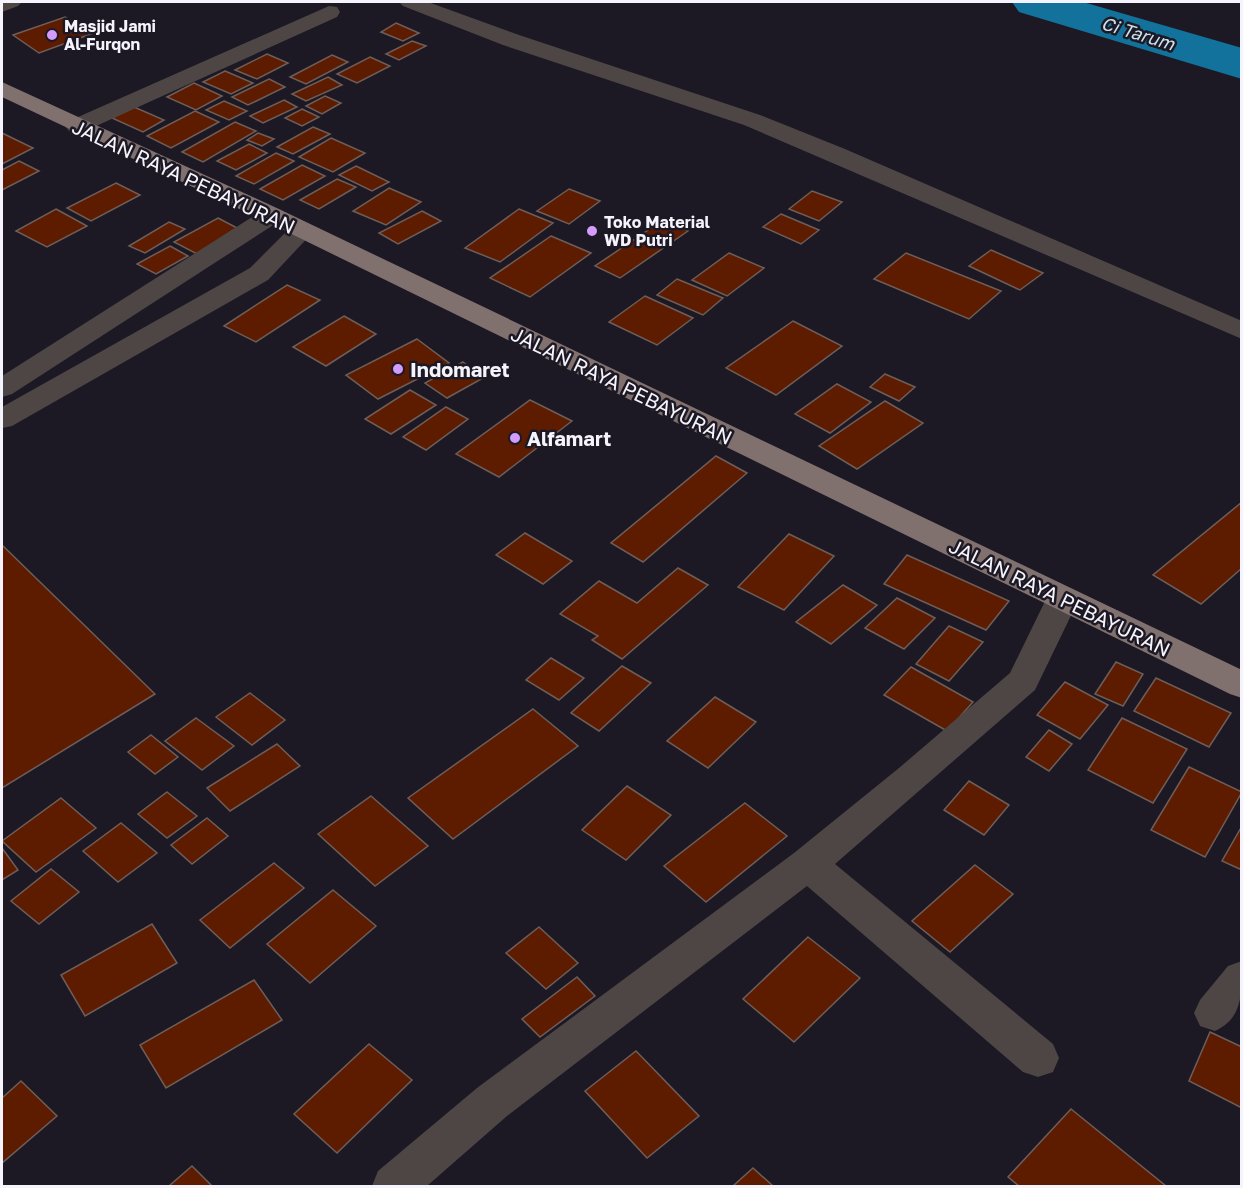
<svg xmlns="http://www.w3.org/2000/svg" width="1243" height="1188" font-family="'Golos Text',sans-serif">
<rect width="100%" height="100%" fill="#1c1924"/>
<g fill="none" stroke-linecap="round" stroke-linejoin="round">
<path fill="#13729b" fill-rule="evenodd" d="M 1012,2 L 1083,2 L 1242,48 L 1242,79 L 1019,12 Z"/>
</g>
<g fill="#5d1b00" stroke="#6e5e59" stroke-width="1.5">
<path d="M 65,17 L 91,34 L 39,53 L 13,35 Z"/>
<path d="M 396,23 L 419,33 L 403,41 L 381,32 Z"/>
<path d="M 412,41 L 426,46 L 399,60 L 386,54 Z"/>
<path d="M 267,54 L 288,63 L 257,79 L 235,70 Z"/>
<path d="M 332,55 L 348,62 L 306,84 L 290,77 Z"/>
<path d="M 370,57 L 390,66 L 357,83 L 337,74 Z"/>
<path d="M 225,71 L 253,83 L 231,94 L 203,82 Z"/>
<path d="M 328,77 L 342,85 L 306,101 L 292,94 Z"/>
<path d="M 269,79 L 285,87 L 248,105 L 232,97 Z"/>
<path d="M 194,83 L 222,96 L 196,110 L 167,97 Z"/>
<path d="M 325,96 L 341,103 L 322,114 L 306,106 Z"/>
<path d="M 284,100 L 297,107 L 263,123 L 250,116 Z"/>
<path d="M 224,101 L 247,111 L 229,120 L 206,110 Z"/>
<path d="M 134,107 L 164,120 L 143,132 L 112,118 Z"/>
<path d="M 302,109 L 319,117 L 302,126 L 285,118 Z"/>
<path d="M 195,111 L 219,122 L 171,148 L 147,136 Z"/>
<path d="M 235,122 L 256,131 L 203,162 L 182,152 Z"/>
<path d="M 313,127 L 330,134 L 293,154 L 277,147 Z"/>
<path d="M 2,133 L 33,148 L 2,164 Z"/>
<path d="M 258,133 L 274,139 L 262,146 L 247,140 Z"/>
<path d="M 331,138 L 365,153 L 333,172 L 299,157 Z"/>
<path d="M 249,144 L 267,153 L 236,170 L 217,161 Z"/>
<path d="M 276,153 L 294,161 L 254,184 L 236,176 Z"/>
<path d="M 19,161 L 39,171 L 2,190 L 2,170 Z"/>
<path d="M 302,165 L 325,176 L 283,200 L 260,189 Z"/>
<path d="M 356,166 L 389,182 L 372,191 L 339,175 Z"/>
<path d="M 337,179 L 356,187 L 319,209 L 300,200 Z"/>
<path d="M 116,183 L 140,195 L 91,221 L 67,208 Z"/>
<path d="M 389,188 L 421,202 L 386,225 L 353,211 Z"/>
<path d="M 569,189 L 600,201 L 569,224 L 537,211 Z"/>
<path d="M 812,191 L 842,202 L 819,221 L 789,209 Z"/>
<path d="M 56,209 L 87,226 L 47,247 L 16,231 Z"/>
<path d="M 519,209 L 553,223 L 500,262 L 465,248 Z"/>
<path d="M 422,211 L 441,221 L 398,244 L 379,233 Z"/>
<path d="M 781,214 L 819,230 L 801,244 L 763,227 Z"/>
<path d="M 218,218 L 241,230 L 197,254 L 174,242 Z"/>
<path d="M 663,220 L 688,231 L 620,278 L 595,266 Z"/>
<path d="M 169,222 L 185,229 L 145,253 L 129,246 Z"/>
<path d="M 551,236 L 591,253 L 530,297 L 490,278 Z"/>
<path d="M 170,246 L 188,256 L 156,274 L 137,264 Z"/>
<path d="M 991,250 L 1043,273 L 1020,290 L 969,266 Z"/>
<path d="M 729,253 L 764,268 L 727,296 L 692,280 Z"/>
<path d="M 906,253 L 1001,291 L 969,319 L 874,279 Z"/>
<path d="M 677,279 L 723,298 L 703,315 L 657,295 Z"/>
<path d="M 287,285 L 320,300 L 256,342 L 224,326 Z"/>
<path d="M 645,296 L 693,318 L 657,345 L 609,322 Z"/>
<path d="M 344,316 L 376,334 L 326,366 L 293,347 Z"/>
<path d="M 793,321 L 842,346 L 776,395 L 726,368 Z"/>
<path d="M 417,339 L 449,363 L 378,399 L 346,375 Z"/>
<path d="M 463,362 L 485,377 L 447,398 L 425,383 Z"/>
<path d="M 885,374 L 915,387 L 899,401 L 870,387 Z"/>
<path d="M 837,384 L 871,402 L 830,433 L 795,414 Z"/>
<path d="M 410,390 L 436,405 L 391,434 L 365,419 Z"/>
<path d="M 530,400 L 572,421 L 499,477 L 456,454 Z"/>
<path d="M 885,401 L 923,423 L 857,469 L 819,446 Z"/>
<path d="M 446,407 L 468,419 L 426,450 L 403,437 Z"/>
<path d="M 716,456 L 747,473 L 643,562 L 611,543 Z"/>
<path d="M 1242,502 L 1242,568 L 1201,604 L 1153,575 Z"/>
<path d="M 525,533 L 572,561 L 543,584 L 496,555 Z"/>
<path d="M 789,534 L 834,556 L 784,610 L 738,587 Z"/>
<path d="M 2,545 L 155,694 L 2,788 Z"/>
<path d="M 907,555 L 1009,601 L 986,630 L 884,584 Z"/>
<path d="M 678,568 L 708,585 L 622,659 L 592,640 L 598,636 L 560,614 L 599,581 L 637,603 Z"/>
<path d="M 843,585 L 877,605 L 831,644 L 796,622 Z"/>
<path d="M 897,598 L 935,618 L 904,649 L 865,628 Z"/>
<path d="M 949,626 L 983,642 L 949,681 L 916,664 Z"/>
<path d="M 551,658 L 584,678 L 559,700 L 526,680 Z"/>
<path d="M 1116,662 L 1143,674 L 1123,706 L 1095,694 Z"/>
<path d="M 622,666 L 651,683 L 599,731 L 571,713 Z"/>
<path d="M 911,667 L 973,702 L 947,731 L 884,695 Z"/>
<path d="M 1156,678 L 1231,713 L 1209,747 L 1134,711 Z"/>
<path d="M 1065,682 L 1108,705 L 1080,739 L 1037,715 Z"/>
<path d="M 250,693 L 285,720 L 252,745 L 216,717 Z"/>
<path d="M 715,697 L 756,722 L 708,768 L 667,741 Z"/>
<path d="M 533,709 L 578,746 L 453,839 L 408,798 Z"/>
<path d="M 196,718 L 234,746 L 202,770 L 165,741 Z"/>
<path d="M 1122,718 L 1187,749 L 1153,803 L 1088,770 Z"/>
<path d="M 1049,730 L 1072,744 L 1049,771 L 1026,757 Z"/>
<path d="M 151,735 L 178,757 L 155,774 L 128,752 Z"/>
<path d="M 277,744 L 300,766 L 230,811 L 207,788 Z"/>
<path d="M 1189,767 L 1242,792 L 1205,857 L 1151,830 Z"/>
<path d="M 969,781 L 1009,805 L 984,835 L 944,810 Z"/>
<path d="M 627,786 L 671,815 L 626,860 L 582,830 Z"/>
<path d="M 167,792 L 197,816 L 167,838 L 138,814 Z"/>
<path d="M 371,796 L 428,846 L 375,886 L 318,834 Z"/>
<path d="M 61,798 L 96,828 L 36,872 L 2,841 Z"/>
<path d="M 745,803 L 787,836 L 706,902 L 664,866 Z"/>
<path d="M 207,818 L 228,836 L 192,864 L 171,845 Z"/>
<path d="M 121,823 L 157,853 L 118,882 L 83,851 Z"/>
<path d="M 1242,826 L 1242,870 L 1222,861 Z"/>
<path d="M 2,848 L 18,870 L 2,880 Z"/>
<path d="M 274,863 L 304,888 L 230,948 L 200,920 Z"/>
<path d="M 975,865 L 1013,894 L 950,952 L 912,921 Z"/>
<path d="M 51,869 L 79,892 L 39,924 L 11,901 Z"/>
<path d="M 333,890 L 376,926 L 310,983 L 267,944 Z"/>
<path d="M 152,924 L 177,963 L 85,1016 L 61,975 Z"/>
<path d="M 539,927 L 578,963 L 546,989 L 506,953 Z"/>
<path d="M 808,937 L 860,978 L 794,1042 L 743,999 Z"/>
<path d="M 577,977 L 595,996 L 540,1037 L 522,1019 Z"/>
<path d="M 254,980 L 282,1020 L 166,1088 L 140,1045 Z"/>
<path d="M 1210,1032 L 1242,1047 L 1242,1108 L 1189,1081 Z"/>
<path d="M 369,1044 L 412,1080 L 337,1153 L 294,1114 Z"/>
<path d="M 636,1051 L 699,1116 L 647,1158 L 585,1091 Z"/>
<path d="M 21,1081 L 57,1116 L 2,1163 L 2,1098 Z"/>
<path d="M 1071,1109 L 1166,1186 L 1019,1186 L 1008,1177 Z"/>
<path d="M 192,1166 L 212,1186 L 169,1186 Z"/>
<path d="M 753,1168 L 773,1186 L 733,1186 Z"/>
</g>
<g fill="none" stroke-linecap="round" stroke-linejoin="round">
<g fill="#4d4645" fill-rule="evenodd">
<path d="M 2,2 L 22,2 L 18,6 L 2,12 Z"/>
<path d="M 399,2 L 428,2 L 519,35 L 760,115 L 845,149 L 1242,321 L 1242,339 L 744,125 L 503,45 L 403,6 Z"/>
<path d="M 329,6 L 337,7 L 340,12 L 337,17 L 85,131 L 77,133 L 69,131 L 65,126 L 69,121 Z"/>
<path d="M 272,207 L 281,210 L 285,215 L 281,220 L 12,394 L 2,397 L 2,376 L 263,210 Z"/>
<path d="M 301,223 L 310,226 L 314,231 L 268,280 L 12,426 L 2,428 L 2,407 L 250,268 L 292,226 Z"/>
<path d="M 1062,587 L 1074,591 L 1079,599 L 1035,690 L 835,864 L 1053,1044 L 1059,1058 L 1053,1072 L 1038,1077 L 1023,1072 L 807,886 L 507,1116 L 427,1186 L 372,1186 L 378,1171 L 477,1088 L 794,853 L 899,768 L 1010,673 L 1050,591 Z"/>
<path d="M 1242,961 C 1242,994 1243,1018 1215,1031 L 1200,1026 L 1194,1013 L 1200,1000 L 1228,966 Z"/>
</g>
<path fill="#80716f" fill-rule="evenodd" d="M 2,82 L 281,210 L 1242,670 L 1242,698 L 1230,694 L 263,220 L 2,97 Z"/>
</g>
<g fill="#d39cfc" stroke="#1c1924" stroke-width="2">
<circle cx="52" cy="35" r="6"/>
<circle cx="592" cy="231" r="6"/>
<circle cx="398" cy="369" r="6"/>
<circle cx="515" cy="438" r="6"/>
</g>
<g text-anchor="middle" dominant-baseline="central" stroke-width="5" stroke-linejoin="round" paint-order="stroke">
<g font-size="16" font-weight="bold" fill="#f5f3fb" stroke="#1c1924" text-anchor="start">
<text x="64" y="26">Masjid Jami<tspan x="64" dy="18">Al-Furqon</tspan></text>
<text x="604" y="222">Toko Material<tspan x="604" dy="18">WD Putri</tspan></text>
</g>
<g font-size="18" font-style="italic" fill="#c9e0ee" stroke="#1c1924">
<text transform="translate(1138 33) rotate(17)">Ci Tarum</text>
</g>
<g font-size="20" fill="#f5f3fb" stroke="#1c1924">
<text transform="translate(184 176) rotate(25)">JALAN RAYA PEBAYURAN</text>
<text transform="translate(622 385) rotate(26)">JALAN RAYA PEBAYURAN</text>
<text transform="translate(1060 597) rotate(26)">JALAN RAYA PEBAYURAN</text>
</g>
<g font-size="20" font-weight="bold" fill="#f5f3fb" stroke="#1c1924" text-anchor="start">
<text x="410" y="369">Indomaret</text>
<text x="527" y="438">Alfamart</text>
</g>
</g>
<rect width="1243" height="1188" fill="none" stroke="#f5f3fb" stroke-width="6"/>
</svg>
